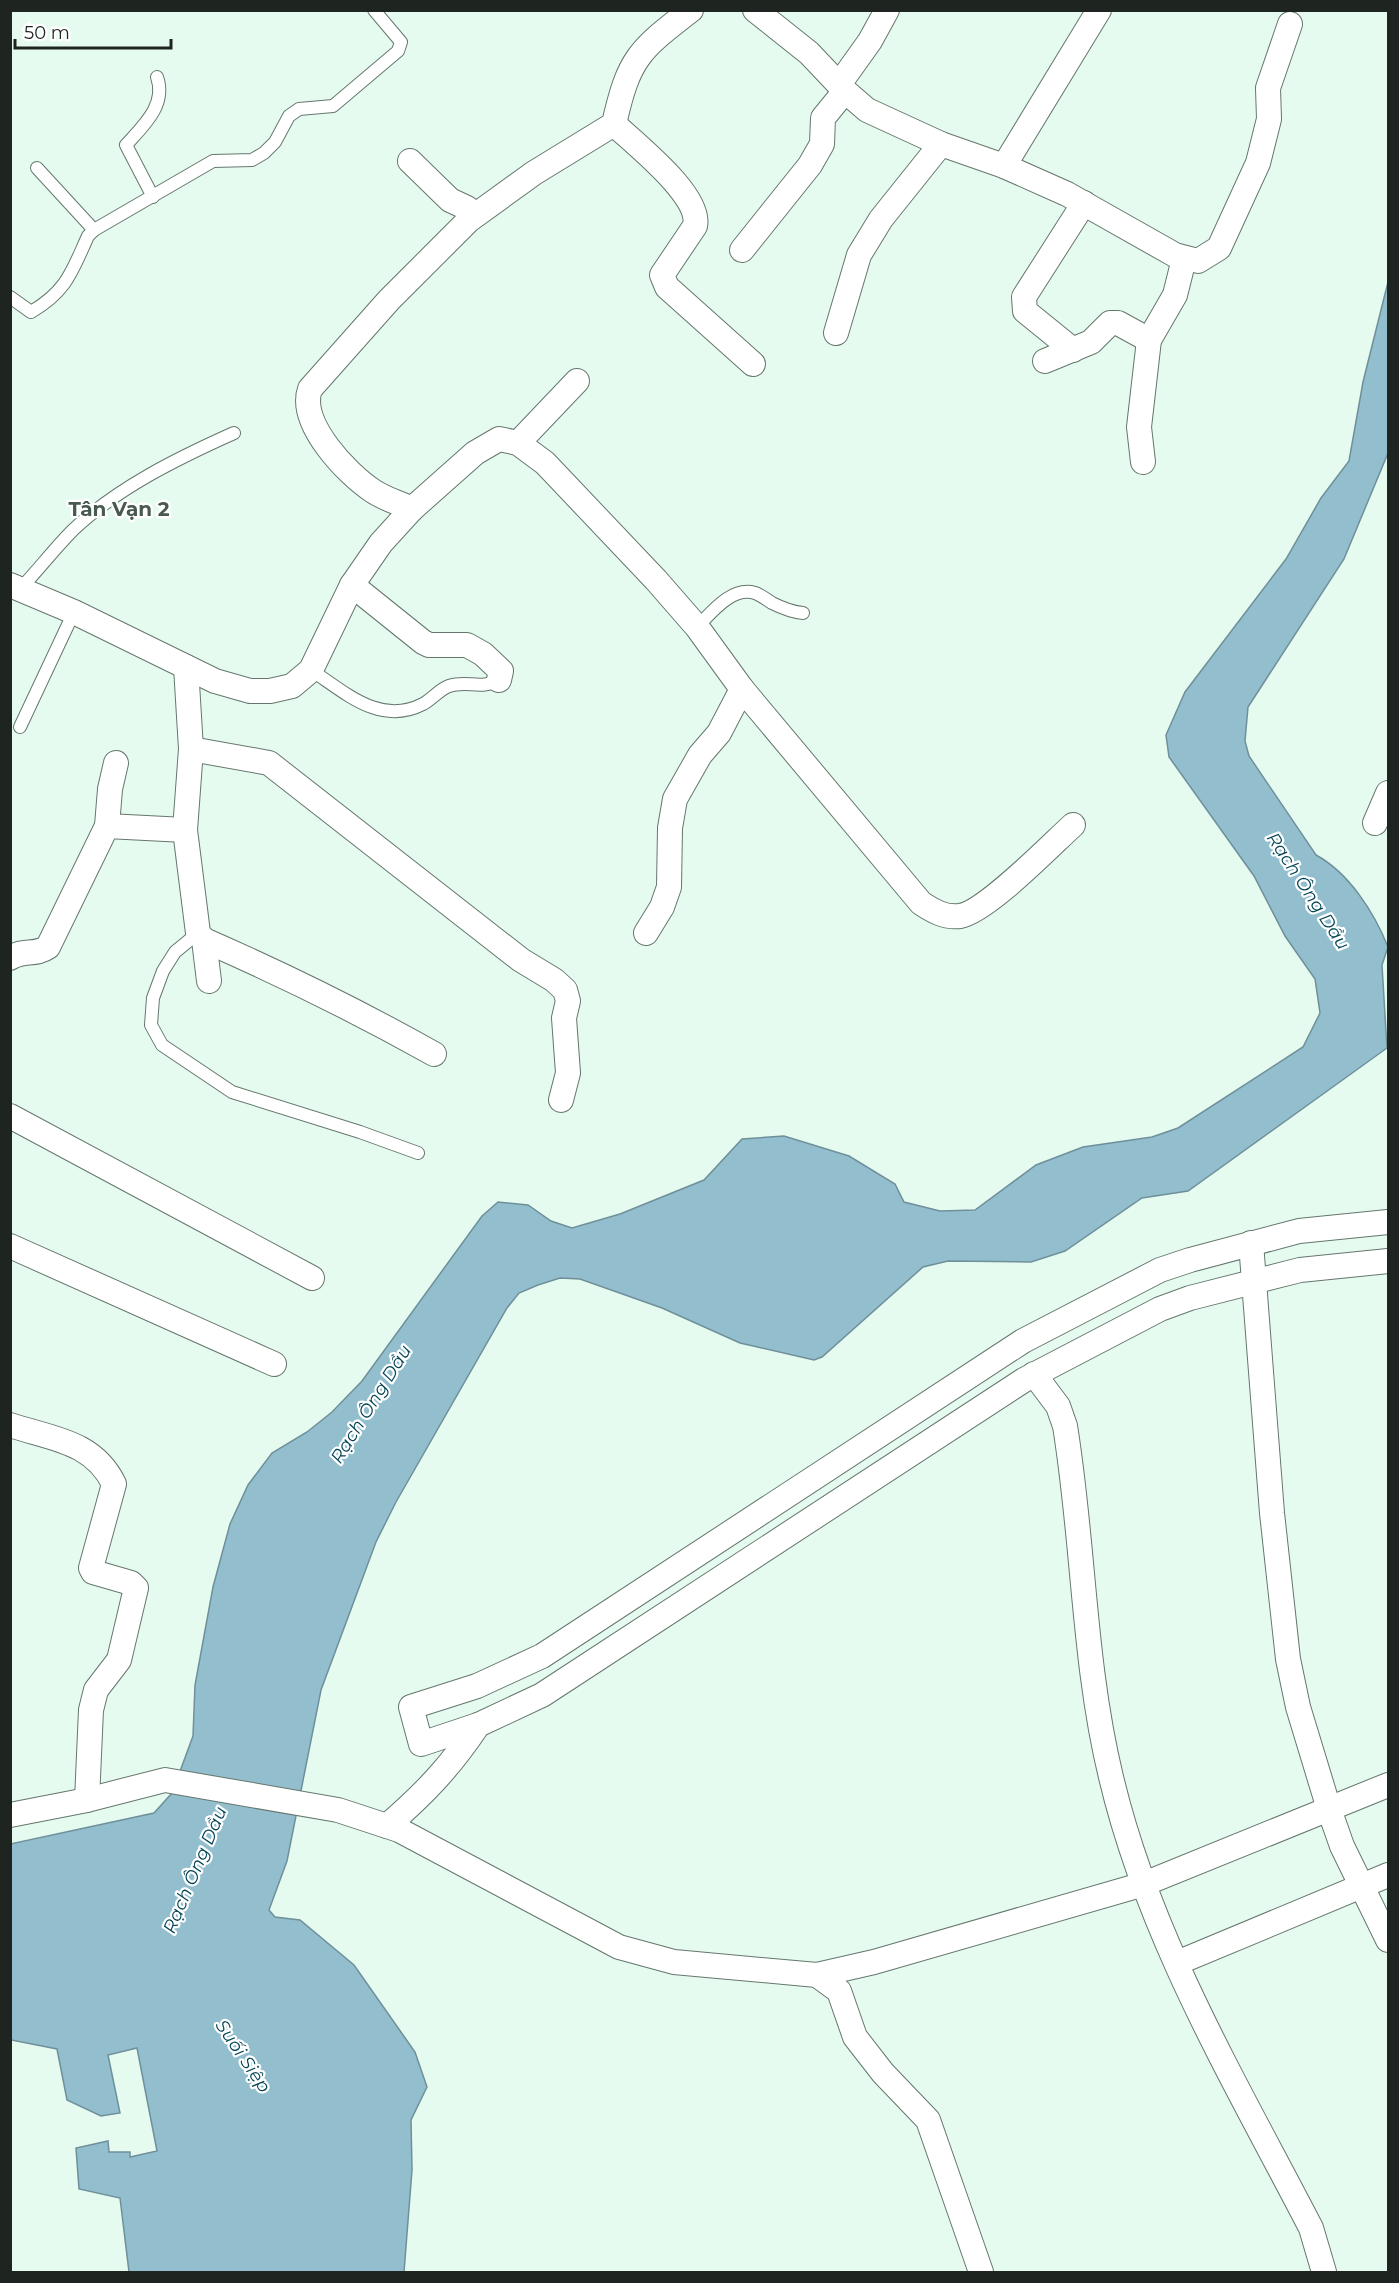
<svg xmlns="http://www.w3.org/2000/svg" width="1399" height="2283" font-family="Montserrat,sans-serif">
<rect width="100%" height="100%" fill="#e6fbef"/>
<path fill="#92bece" stroke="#6f909a" stroke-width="1.5" d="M 1388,282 L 1388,453 L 1344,559 L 1248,707 L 1245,741 L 1249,756 L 1316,855 C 1349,873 1374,912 1388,947 L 1382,965 L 1387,1048 L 1188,1191 L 1142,1198 L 1065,1251 L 1031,1262 L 948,1261 L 923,1267 L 822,1357 L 814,1360 L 740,1343 L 662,1308 L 580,1279 L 560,1278 L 538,1285 L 519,1293 L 507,1308 L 396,1502 L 376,1542 L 321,1690 L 287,1861 L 269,1910 L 275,1917 L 300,1920 L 354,1965 L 415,2052 L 427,2087 L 411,2120 L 412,2170 L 404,2272 L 129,2272 L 120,2198 L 79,2189 L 76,2148 L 108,2141 L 109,2152 L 130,2152 L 130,2157 L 157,2151 L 137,2048 L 108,2055 L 120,2113 L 101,2116 L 67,2100 L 57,2049 L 11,2040 L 10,1844 L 154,1813 L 172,1793 L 193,1736 L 195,1685 L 213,1587 L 230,1524 L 248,1485 L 272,1453 L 307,1432 L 332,1412 L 362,1381 L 482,1216 L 498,1202 L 528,1205 L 551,1221 L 572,1228 L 620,1214 L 704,1180 L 742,1139 L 784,1136 L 849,1156 L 895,1184 L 904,1202 L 940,1211 L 975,1210 L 1036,1165 L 1083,1147 L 1152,1137 L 1178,1128 L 1303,1047 L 1320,1013 L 1315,979 L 1285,936 L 1254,876 L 1169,757 L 1166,735 L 1185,692 L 1286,559 L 1321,498 L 1349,461 L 1363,382 Z"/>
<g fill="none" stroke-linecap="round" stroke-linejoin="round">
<g stroke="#65776d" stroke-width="14">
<g id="service">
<path d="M 37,168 L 94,230"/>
<path d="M 153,197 L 126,145 C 143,126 167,105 157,77"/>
<path d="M 10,297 L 31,312 C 67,291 72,271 88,236 L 94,230 L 213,161 L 252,160 L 264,153 L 275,142 L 289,116 L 299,109 L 333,106 L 398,51 L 401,42 L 374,10"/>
<path d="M 21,588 C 39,569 55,548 73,530 C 117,488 178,458 234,433"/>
<path d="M 697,627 C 712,612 732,586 755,593 C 761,595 767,600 772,603 C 782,608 791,612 803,613"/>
<path d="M 311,670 C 346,693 380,726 423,704 C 432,699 440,689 449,686 C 467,680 481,690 499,680"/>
<path d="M 20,727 L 74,612"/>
<path d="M 198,933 L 175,952 L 163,971 L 153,998 L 151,1025 L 162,1045 L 232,1092 L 360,1132 L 418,1153"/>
</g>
</g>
<g stroke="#65776d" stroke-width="26">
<g id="minor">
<path d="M 755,10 L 809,53 L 845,91 L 867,110 L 941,144 L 1004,166 L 1067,194 L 1175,255 L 1198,261 L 1219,248 L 1258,163 L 1269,119 L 1268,88 L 1290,24"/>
<path d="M 840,83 L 870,41 L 887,10"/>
<path d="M 614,124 C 636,145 702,196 695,226 L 662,275 L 667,287 L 753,364"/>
<path d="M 410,161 L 450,200 L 467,208 L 474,215"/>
<path d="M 1004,166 L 1099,10"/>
<path d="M 742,250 L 810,165 L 822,144 L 823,118 L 845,91"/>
<path d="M 836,333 L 859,255 L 881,219 L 941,144"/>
<path d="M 1073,350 L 1025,311 L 1024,297 L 1084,203"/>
<path d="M 1045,361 L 1091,342 L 1110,323 L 1118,323 L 1149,340"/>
<path d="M 518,443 L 577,381"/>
<path d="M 1143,462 L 1139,427 L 1149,340 L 1175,295 L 1184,259"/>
<path d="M 412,509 C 399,503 385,499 373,491 C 347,474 298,423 310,389 L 389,300 L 469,220 L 534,173 L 614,124 C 629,58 638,51 691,10"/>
<path d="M 10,585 L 74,612 L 215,681 L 250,691 L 270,691 L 292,686 L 311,670 L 352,585 L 381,543 L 412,509 L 475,453 L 499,439 L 518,443 L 545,463 L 656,580 L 697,627 L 742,689 L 921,903 C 933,911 945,918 960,916 C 986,912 1051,845 1073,825"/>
<path d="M 352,585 L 423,642 L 429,645 L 467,645 L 483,654 L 501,671 L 499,680"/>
<path d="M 186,667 L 191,749 L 185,830 L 198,933 L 204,940 L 209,981"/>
<path d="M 191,749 L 269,763 L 521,960 L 554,980 L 565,990 L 568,1001 L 564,1018 L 568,1073 L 561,1100"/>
<path d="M 1375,823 L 1388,793"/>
<path d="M 107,826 L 110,789 L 116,763"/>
<path d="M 646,933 L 662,907 L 669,887 L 670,828 L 675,799 L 700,755 L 719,733 L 742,689"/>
<path d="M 204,940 C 282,974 359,1012 434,1054"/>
<path d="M 10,958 C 23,949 35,956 48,947 L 107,826 L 185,830"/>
<path d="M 10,1116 L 312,1278"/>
<path d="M 1388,1222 L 1299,1231 L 1190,1260 L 1160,1270 L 1023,1341 L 542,1656 L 477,1686 L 411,1707 L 421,1744 L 478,1725 L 542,1695 L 1024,1380 L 1160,1309 L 1190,1298 L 1300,1270 L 1388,1261"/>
<path d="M 1251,1243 L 1272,1513 L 1288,1659 L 1298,1707 L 1329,1809 L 1342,1846 L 1388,1940"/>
<path d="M 10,1246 L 274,1364"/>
<path d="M 1034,1374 L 1058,1406 L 1065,1426 C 1084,1542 1083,1662 1111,1777 C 1149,1938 1236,2083 1311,2228 L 1324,2272"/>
<path d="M 10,1425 C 52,1439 93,1441 114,1484 L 91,1568 L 93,1572 L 131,1583 L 136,1588 L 119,1660 L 96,1690 L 91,1710 L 87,1800"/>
<path d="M 10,1815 L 87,1800 L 165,1780 L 338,1810 L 399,1830 L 619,1947 L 674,1962 L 817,1975 L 839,1991 L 855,2037 L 883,2073 L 928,2120 L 981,2272"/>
<path d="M 387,1826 C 425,1793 450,1767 478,1725"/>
<path d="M 1177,1963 L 1388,1875"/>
<path d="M 817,1975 L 874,1962 L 1144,1884 L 1388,1785"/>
</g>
</g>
<use href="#service" stroke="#fff" stroke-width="12"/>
<use href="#minor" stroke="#fff" stroke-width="24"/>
</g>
<g text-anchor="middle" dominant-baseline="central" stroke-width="4.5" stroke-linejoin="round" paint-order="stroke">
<g font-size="18" font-style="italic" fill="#034556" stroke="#fff">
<text transform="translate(1308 891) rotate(57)">Rạch Ông Dầu</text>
<text transform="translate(371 1404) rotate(-58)">Rạch Ông Dầu</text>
<text transform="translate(195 1870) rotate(-67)">Rạch Ông Dầu</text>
<text transform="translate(243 2056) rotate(56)">Suối Siệp</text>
</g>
<g font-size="20" font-weight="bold" fill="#485950" stroke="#fff">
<text x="119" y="509">Tân Vạn 2</text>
</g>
</g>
<rect width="1399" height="2283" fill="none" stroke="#1e2521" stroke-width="24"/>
<path d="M15 39v9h156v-9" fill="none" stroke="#1e2521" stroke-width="3"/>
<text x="24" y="39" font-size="18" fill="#1e2521" stroke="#ffffff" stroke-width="4.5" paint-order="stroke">50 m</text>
</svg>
